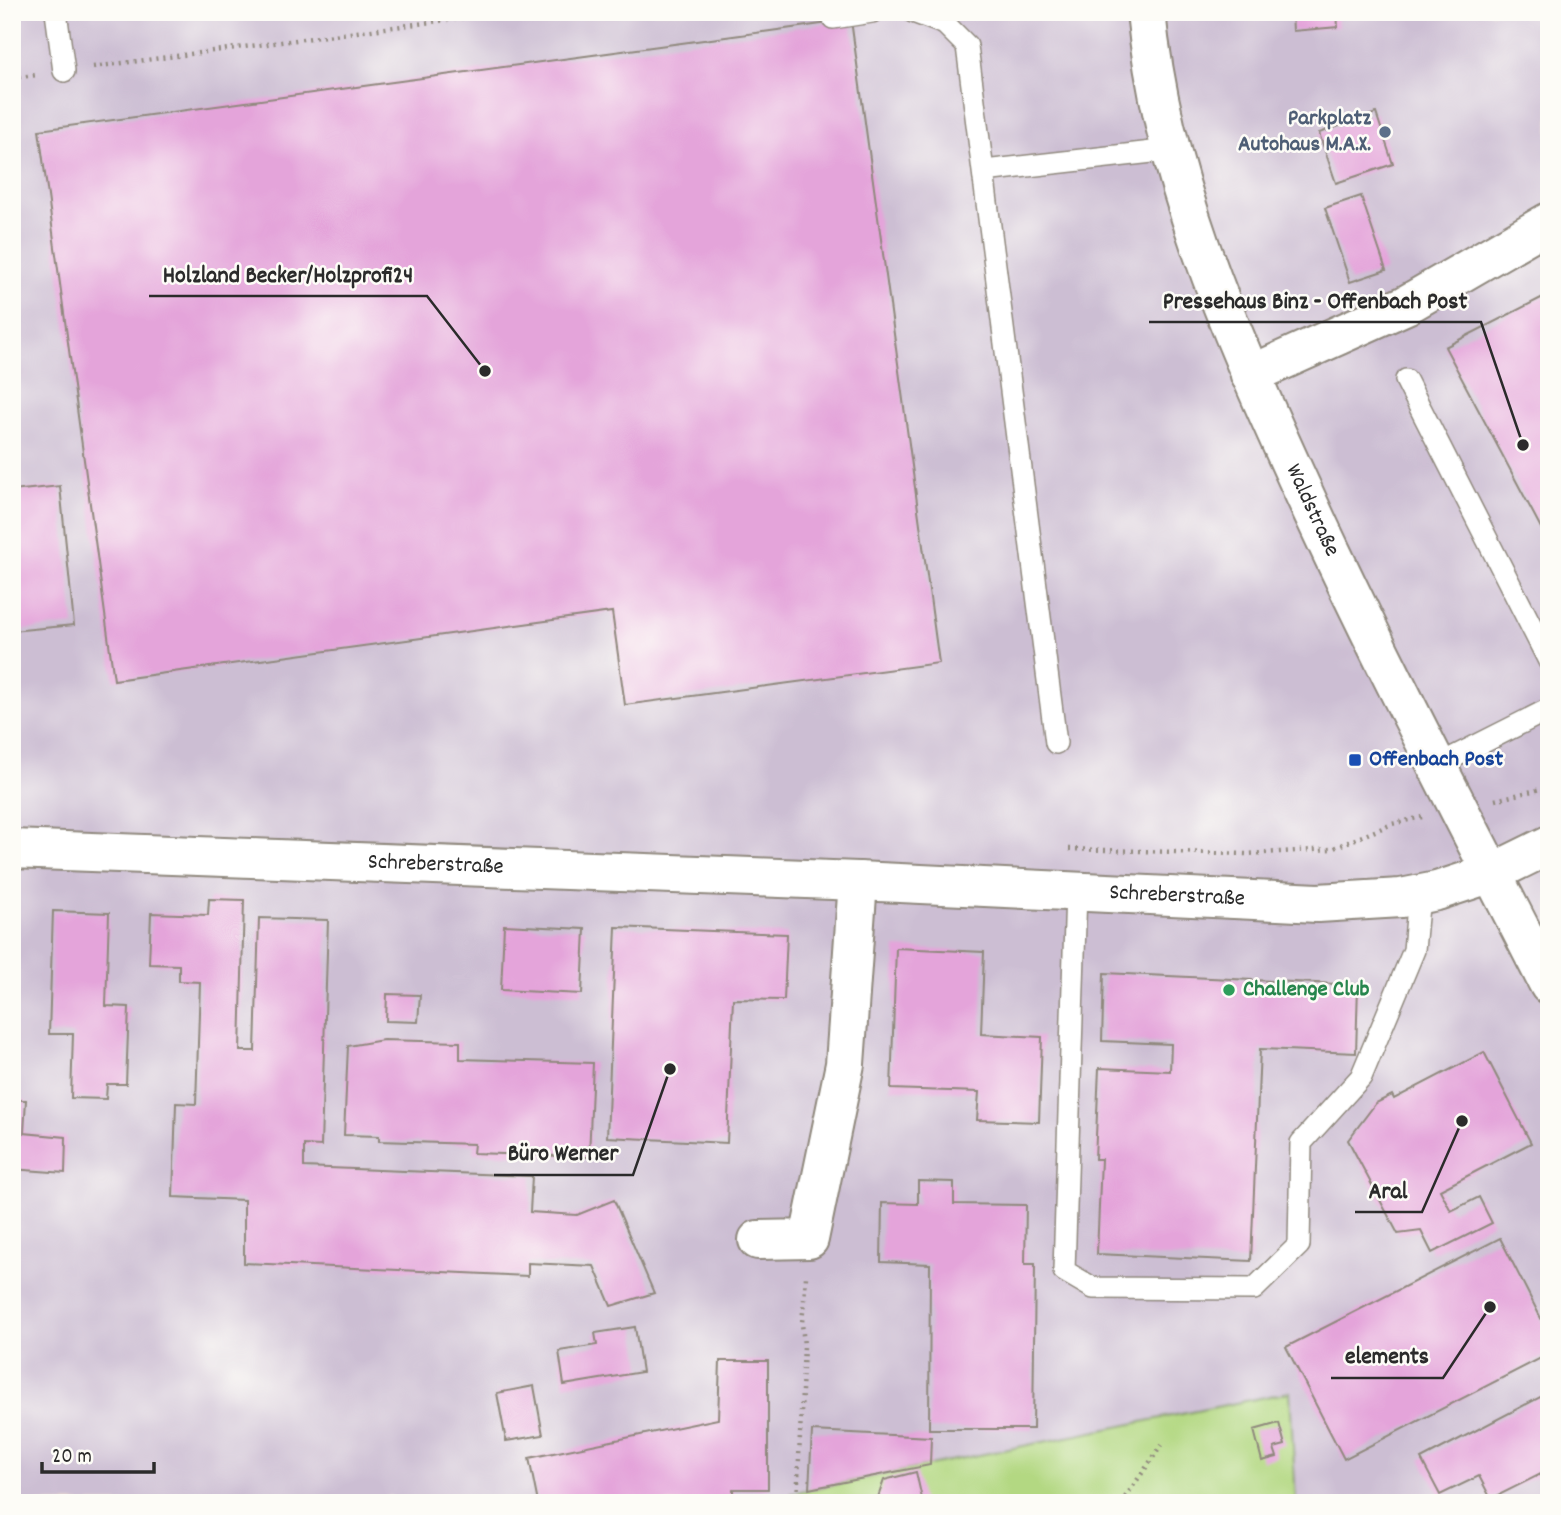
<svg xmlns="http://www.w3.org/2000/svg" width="1561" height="1515" font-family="Dekko,sans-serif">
<rect width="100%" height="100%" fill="#fdfcf7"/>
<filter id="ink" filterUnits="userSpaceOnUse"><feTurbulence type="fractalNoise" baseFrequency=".0143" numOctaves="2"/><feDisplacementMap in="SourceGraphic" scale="14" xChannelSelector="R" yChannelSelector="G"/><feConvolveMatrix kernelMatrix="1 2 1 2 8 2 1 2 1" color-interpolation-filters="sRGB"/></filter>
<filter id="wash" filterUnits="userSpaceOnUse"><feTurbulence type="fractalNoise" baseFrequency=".00686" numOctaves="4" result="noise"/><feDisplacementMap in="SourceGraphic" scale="28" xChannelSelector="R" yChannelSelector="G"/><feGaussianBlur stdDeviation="1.57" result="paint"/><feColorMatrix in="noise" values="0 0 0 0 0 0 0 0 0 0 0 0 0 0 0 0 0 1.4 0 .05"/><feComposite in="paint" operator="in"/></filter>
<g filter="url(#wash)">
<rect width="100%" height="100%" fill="#f6e7d1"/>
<path fill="#ccbed3" d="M 12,12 L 1549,12 L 1549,1503 L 1296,1503 L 1289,1392 L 791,1493 L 790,1503 L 393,1503 L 391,1496 L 360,1503 L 12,1503 Z"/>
<path fill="#b3d882" stroke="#6f8256" stroke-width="2" d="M 1290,1392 L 1296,1503 L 790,1503 L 791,1493 Z"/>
<g id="blocks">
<g fill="#e4a4da">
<path d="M 156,12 L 198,12 L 198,14 L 157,19 Z"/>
<path d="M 1292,12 L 1337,12 L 1338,27 L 1293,31 Z"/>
<path d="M 851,20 L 939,663 L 625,705 L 612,612 L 114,680 L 39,130 Z"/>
<path d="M 1376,113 L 1393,164 L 1336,183 L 1319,133 Z"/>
<path d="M 1361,196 L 1386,270 L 1350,282 L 1325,208 Z"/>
<path d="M 1549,294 L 1549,543 L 1445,347 Z"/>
<path d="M 60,486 L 74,625 L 12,631 L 12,491 Z"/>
<path d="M 209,899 L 244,900 L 240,1051 L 255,1051 L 259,918 L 328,920 L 321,1146 L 304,1145 L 304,1167 L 532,1176 L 530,1212 L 577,1215 L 614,1200 L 654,1293 L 611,1306 L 594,1266 L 528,1263 L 528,1276 L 244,1263 L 244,1200 L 173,1197 L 176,1103 L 196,1104 L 200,982 L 179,981 L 179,965 L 149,964 L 151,913 L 208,915 Z"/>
<path d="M 53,911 L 109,913 L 106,1006 L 129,1007 L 126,1084 L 107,1084 L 106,1099 L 71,1098 L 73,1034 L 49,1034 Z"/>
<path d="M 504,925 L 585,929 L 582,994 L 501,990 Z"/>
<path d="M 616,927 L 787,934 L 784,1000 L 733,999 L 727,1143 L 607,1137 Z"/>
<path d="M 896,948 L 984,952 L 981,1034 L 1042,1037 L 1039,1122 L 977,1120 L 979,1092 L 891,1089 Z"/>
<path d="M 1104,973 L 1358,985 L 1356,1053 L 1260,1049 L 1251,1261 L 1097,1254 L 1101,1159 L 1095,1159 L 1099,1068 L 1170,1071 L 1171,1044 L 1102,1041 Z"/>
<path d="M 387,994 L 420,995 L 418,1022 L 386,1021 Z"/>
<path d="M 383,1040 L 460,1042 L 460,1059 L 593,1063 L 589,1157 L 473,1153 L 474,1144 L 379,1141 L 379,1136 L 344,1135 L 348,1046 Z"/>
<path d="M 1484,1052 L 1531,1143 L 1440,1190 L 1451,1211 L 1479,1197 L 1492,1223 L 1432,1253 L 1421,1231 L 1398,1234 L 1348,1140 L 1376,1103 L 1392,1095 L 1394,1099 Z"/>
<path d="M 12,1100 L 26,1100 L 24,1133 L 66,1137 L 65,1173 L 12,1169 Z"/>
<path d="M 918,1181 L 954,1182 L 954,1204 L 1026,1205 L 1025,1264 L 1035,1264 L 1033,1429 L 929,1429 L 930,1264 L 881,1262 L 882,1203 L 918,1204 Z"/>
<path d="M 1500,1238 L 1549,1334 L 1549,1354 L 1344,1459 L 1286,1347 Z"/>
<path d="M 635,1327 L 642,1372 L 564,1385 L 559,1351 L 597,1345 L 595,1333 Z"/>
<path d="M 720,1361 L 768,1361 L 768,1489 L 733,1489 L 733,1498 L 710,1503 L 538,1503 L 529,1458 L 718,1419 Z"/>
<path d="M 534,1386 L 543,1435 L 506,1441 L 497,1393 Z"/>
<path d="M 1546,1394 L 1549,1400 L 1549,1470 L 1491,1499 L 1479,1476 L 1440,1495 L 1421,1459 Z"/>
<path d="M 1279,1423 L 1285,1445 L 1274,1448 L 1277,1457 L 1262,1461 L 1254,1430 Z"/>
<path d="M 812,1431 L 931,1437 L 930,1465 L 809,1489 Z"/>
<path d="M 916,1472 L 923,1503 L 876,1503 L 884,1480 Z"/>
</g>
</g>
</g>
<g filter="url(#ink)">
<use href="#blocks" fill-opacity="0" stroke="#90897e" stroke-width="2"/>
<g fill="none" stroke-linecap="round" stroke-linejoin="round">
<g stroke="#90897e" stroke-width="24">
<g id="lane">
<path d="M 56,12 L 64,71"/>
<path d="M 913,12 L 945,24 L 967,46 L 1056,743"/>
<path d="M 833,18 L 872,12"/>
<path d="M 984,171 L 1170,150"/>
<path d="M 1406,380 L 1549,661"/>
<path d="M 1436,766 L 1549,709"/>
<path d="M 1076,891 L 1064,1271 L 1093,1288 L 1254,1289 L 1299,1245 L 1301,1143 L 1361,1077 L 1414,950 L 1419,895"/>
</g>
</g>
<g stroke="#90897e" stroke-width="42">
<g id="street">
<path d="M 1250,375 L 1406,305 L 1549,222"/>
<path id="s1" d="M 12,849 L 858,881 L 1318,903 L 1401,898 L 1437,891 L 1492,873 L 1549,845"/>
<path d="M 758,1240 L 809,1239 L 845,1064 L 858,881"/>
</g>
</g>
<g stroke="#90897e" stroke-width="42">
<g id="secondary">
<path id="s2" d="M 1146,12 C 1162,176 1228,327 1296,476 C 1374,648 1463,816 1549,985"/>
</g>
</g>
<g stroke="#90897e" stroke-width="4.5" stroke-dasharray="2 5" stroke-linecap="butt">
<path d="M 93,67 L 507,12"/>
<path d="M 12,78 L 36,75"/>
<path d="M 1495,800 L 1549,787"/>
<path d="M 1069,849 L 1246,854 L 1331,849 L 1392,824 L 1422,817"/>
<path d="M 797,1503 L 804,1346 L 802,1323 L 806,1277"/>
<path d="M 1121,1503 L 1162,1445"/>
</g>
<use href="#lane" stroke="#fff" stroke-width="21"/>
<use href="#street" stroke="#fff" stroke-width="38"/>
<use href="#secondary" stroke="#fff" stroke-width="38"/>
</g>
</g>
<circle fill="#5c6f8a" stroke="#fdfcf7" stroke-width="2.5" cx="1385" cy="132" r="7"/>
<rect fill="#1a4fb4" stroke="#fdfcf7" stroke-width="2.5" x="1348" y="753" width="14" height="14" rx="3.5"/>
<circle fill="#2e9e5b" stroke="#fdfcf7" stroke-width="2.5" cx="1229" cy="990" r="7"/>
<g text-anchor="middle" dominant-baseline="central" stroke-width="5" stroke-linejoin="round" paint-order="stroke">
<g font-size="23" font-weight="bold" fill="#4e5e75" stroke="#fdfcf7" text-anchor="end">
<text x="1371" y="119">Parkplatz<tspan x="1371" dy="26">Autohaus M.A.X.</tspan></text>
</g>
<g font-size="23" fill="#2b2b2b" stroke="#fdfcf7">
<text stroke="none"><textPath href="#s2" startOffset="528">Waldstraße</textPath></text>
<text stroke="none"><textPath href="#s1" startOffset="424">Schreberstraße</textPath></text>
<text stroke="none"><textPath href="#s1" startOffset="1166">Schreberstraße</textPath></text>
</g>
<g font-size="23" font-weight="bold" fill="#164399" stroke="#fdfcf7" text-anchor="start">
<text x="1369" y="760">Offenbach Post</text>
</g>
<g font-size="23" font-weight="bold" fill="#27864d" stroke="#fdfcf7" text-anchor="start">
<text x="1243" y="990">Challenge Club</text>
</g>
</g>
<path fill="none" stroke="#2b2b2b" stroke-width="2.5" d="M485 371L427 296H149M1523 445L1481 322H1149M670 1069L633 1175H494M1462 1121L1422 1212H1355M1490 1307L1443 1378H1331"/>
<g fill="#2b2b2b" stroke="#fdfcf7" stroke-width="2.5">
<circle cx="485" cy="371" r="7"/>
<circle cx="1523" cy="445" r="7"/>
<circle cx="670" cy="1069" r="7"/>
<circle cx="1462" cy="1121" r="7"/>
<circle cx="1490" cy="1307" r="7"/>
</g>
<g font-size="24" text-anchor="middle" font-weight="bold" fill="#2b2b2b" stroke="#fdfcf7" stroke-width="5" stroke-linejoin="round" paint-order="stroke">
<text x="288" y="282">Holzland Becker/Holzprofi24</text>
<text x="1315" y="308">Pressehaus Binz - Offenbach Post</text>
<text x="563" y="1160">Büro Werner</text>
<text x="1388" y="1198">Aral</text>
<text x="1387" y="1363">elements</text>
</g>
<rect width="1561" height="1515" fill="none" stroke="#fdfcf7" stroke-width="42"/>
<path d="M42 1462v10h112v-10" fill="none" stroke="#2b2b2b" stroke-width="3.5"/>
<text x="52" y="1462" font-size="21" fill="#2b2b2b" stroke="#fdfcf7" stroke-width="5" paint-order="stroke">20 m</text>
</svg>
